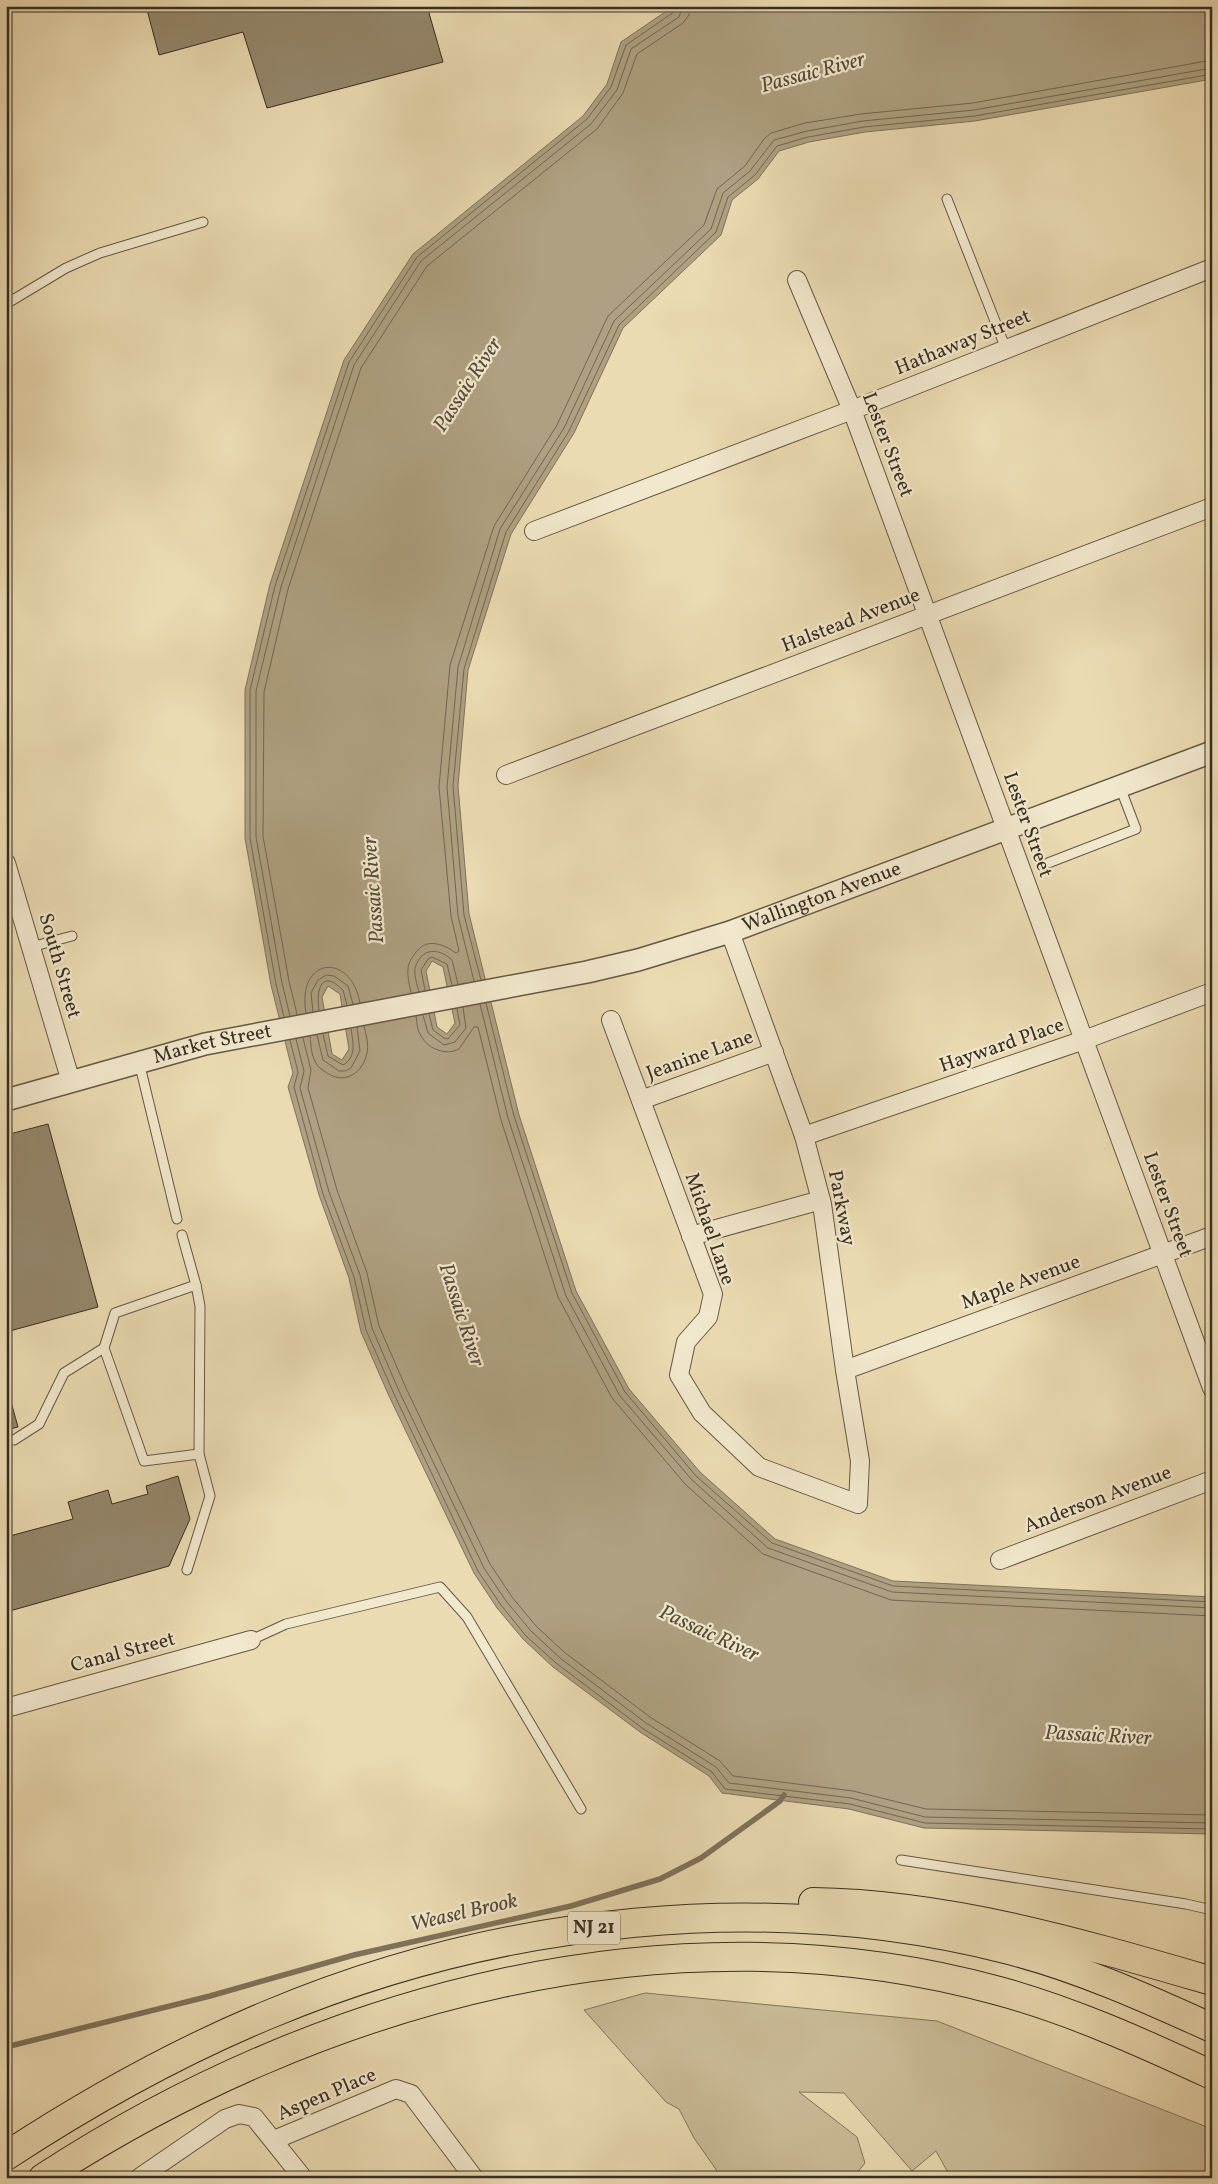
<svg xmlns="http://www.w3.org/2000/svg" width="1218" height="2184" font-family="Vollkorn,serif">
<rect width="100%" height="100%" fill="#ebdbb2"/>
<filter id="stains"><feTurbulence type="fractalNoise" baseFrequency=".004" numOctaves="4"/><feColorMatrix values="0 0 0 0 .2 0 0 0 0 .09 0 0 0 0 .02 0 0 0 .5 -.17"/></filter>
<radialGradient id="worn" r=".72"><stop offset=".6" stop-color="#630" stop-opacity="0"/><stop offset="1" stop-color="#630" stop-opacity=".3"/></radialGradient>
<path fill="#ccbd99" stroke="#82755d" d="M 645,1993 L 937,2021 L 1212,2129 L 1212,2178 L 951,2178 L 936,2151 L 912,2171 L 844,2093 L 799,2092 L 857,2137 L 865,2163 L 853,2178 L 722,2178 L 694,2138 L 679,2109 L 666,2102 L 584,2010 Z"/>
<path fill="#aea081" stroke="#7e725b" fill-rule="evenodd" d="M 677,6 L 1212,6 L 1212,79 L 975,121 L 865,132 L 809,142 L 779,151 L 758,179 L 732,200 L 721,235 L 623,328 L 574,433 L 511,534 L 468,670 L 458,786 L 469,914 L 519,1115 L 576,1291 L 629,1389 L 700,1472 L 775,1539 L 893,1581 L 1212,1597 L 1212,1834 L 924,1828 L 849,1809 L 722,1793 L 709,1776 L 640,1732 L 553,1667 L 523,1639 L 497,1608 L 474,1573 L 389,1396 L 361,1332 L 349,1278 L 319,1195 L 288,1087 L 293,1073 L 271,985 L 245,838 L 245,690 L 270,584 L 344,360 L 413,254 L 583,116 L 607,84 L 621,42 L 668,10 ZM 432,961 L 443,967 L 455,1023 L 447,1034 L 437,1027 L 426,971 ZM 328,986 L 340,994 L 349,1049 L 342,1060 L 332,1054 L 322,997 Z"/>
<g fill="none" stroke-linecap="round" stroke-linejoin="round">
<g stroke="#726651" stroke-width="1">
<path d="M 481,980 L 464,915 L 453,786 L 464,669 L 506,532 L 569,431 L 619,325 L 716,232 L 728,197 L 755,175 L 777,146 L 808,137 L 864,127 L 975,116 L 1212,74"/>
<path d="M 474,981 L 458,916 L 447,787 L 458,667 L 500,529 L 564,428 L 614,321 L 711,229 L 723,193 L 750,171 L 774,140 L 807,131 L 863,121 L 974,110 L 1212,68"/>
<path d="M 425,990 L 421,970 L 428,959 L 432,957 L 447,964 L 452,985"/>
<path d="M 419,992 C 417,985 414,975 415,968 C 421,948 438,947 452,960 L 458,984"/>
<path d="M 411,993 C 410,986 407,977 408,969 C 408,964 411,959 414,955 C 425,937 442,943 456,953 L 459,951 L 451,916 L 439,787 L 450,665 L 494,526 L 557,425 L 608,316 L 704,225 L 717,189 L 745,166 L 764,139 L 771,133 L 805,123 L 861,114 L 973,103 L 1212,60"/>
<path d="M 486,1003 L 514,1116 L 572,1293 L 625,1392 L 696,1476 L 772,1543 L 893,1586 L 1212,1602"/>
<path d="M 480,1004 L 508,1118 L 566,1296 L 620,1396 L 692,1480 L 768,1548 L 892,1592 L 1212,1608"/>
<path d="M 319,1010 C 318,1003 316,980 329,981 C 334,981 340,988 343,990 L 347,1005"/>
<path d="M 313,1012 L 311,993 L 318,980 L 326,975 L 334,976 L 348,986 L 353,1004"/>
<path d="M 306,1013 C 296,957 351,951 360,1003"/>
<path d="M 297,1014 L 289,981 L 263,836 L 264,692 L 288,589 L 361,368 L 427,266 L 597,129 L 623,93 L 637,54 L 683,23 L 689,15 L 690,6"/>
<path d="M 429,1014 L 433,1030 L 444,1038 L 448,1039 L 460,1025 L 457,1009"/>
<path d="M 423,1015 L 428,1033 L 444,1045 L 455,1042 L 466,1028 L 463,1007"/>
<path d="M 290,1016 L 282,983 L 256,837 L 256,691 L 281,587 L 354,365 L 421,261 L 591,124 L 617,90 L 631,49 L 679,17 L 683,6"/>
<path d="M 416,1016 C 417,1023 417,1030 421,1036 C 428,1049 446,1056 459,1049 L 474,1027 L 478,1027 L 501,1120 L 558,1297 L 612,1398 L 686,1485 L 763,1554 L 891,1600 L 1212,1616"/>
<path d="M 284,1017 L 276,984 L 250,838 L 250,690 L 275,586 L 349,362 L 417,257 L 587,119 L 611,87 L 626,45 L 674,12 L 677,6"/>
<path d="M 323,1034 L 328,1056 L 343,1065 C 357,1057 353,1042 351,1029"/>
<path d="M 317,1035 L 323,1060 L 339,1071 L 345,1071 L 351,1068 L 360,1051 L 357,1027"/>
<path d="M 310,1036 C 311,1045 311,1055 316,1063 C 318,1068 323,1070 327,1073 C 345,1085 363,1073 367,1053 C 369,1045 366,1034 364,1026"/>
<path d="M 303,1038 L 311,1070 L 308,1088 L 337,1190 L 367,1273 L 379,1326 L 406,1388 L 490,1564 L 512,1597 L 536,1626 L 564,1652 L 650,1717 L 720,1761 L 733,1776 L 853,1791 L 926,1809 L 1212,1815"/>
<path d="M 296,1039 L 304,1071 L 300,1088 L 329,1192 L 360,1275 L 372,1328 L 399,1391 L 484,1568 L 506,1601 L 531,1631 L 560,1658 L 646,1723 L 716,1767 L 729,1783 L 851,1798 L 925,1817 L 1212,1823"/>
<path d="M 290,1040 L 298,1072 L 294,1087 L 323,1194 L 354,1277 L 366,1330 L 394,1394 L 478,1571 L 501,1605 L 526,1636 L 556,1663 L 642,1728 L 712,1772 L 725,1789 L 850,1804 L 925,1823 L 1212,1829"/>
</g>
<path stroke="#7e725b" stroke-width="5.5" d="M 6,2047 L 210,1996 L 354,1955 L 571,1906 L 660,1879 L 701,1858 L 780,1801 L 784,1795"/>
</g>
<g fill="#95876c" stroke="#372d21">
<path d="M 146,6 L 427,6 L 443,62 L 267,108 L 243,32 L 159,55 Z"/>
<path d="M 48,1124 L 98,1307 L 6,1332 L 6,1135 Z"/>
<path d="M 6,1384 L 18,1427 L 6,1430 Z"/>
<path d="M 178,1476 L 190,1519 L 169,1566 L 6,1612 L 6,1537 L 73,1519 L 68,1502 L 108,1490 L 112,1504 L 148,1494 L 146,1486 Z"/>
</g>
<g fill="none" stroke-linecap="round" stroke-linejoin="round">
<g stroke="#645845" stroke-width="11">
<g id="service">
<path d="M 947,199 L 1006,349"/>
<path d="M 6,304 L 66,268 L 100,253 L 203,222"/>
<path d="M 1048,863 L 1136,829 L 1120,787"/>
<path d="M 31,947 L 72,936"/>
<path d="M 139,1062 L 177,1219"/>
<path d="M 182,1235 L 196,1285 L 115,1313 L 104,1348 L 144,1461 L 199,1454 L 210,1496 L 187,1570"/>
<path d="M 196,1285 L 200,1306 L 199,1454"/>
<path d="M 14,1440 L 39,1424 L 64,1373 L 104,1348"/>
<path d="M 6,1446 L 7,1446"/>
<path d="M 251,1640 L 286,1624 L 440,1587 L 467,1617 L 581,1809"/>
<path d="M 901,1860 L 1186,1904 L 1212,1910"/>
</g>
</g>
<g stroke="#645845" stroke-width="20">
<g id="minor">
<path d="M 797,280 L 852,410 L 1212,1388"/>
<path d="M 534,531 L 852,410 L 1212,268"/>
<path d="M 506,775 L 1212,507"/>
<path d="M 6,863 L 71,1082"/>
<path d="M 611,1020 L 713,1294 L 708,1317 L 686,1342 L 679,1375 L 702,1413 L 759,1467 L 858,1504 L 860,1461 L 845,1370 L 822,1204 L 804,1136 L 730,932"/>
<path d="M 641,1100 L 774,1052"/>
<path d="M 804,1136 L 1084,1040 L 1212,992"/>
<path d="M 691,1236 L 821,1200"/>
<path d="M 845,1370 L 1212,1236"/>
<path d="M 1000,1560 L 1212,1480"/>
<path d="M 6,1708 L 251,1640"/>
<path d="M 274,2140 L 396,2089 L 411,2094 L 474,2178"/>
<path d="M 139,2178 L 225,2119 L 239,2114 L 254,2117 L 303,2178"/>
</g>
</g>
<g stroke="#645845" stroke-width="24">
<g id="tertiary">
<path id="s1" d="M 6,1100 L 205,1044 L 587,972 L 638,960 L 730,932 L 1212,752"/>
</g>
</g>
<g stroke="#372d21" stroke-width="30">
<g id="motorway">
<path d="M 813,1902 C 950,1904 1081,1943 1212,1981"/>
<path d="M 6,2156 C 90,2101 178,2052 270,2014 C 500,1918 767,1888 1009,1950 C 1079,1968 1146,1998 1212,2028"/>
<path d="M 43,2178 C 321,1997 672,1901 999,1991 C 1072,2011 1143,2043 1212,2075"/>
</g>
</g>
<use href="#service" stroke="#f2e8cd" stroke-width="9"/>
<use href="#minor" stroke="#f2e8cd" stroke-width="18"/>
<use href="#tertiary" stroke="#f2e8cd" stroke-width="21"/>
<use href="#motorway" stroke="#ebdbb2" stroke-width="28"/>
</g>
<g text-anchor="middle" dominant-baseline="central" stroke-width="4.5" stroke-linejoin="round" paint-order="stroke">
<rect fill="#f2e8cd" stroke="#6f6555" stroke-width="1" x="568" y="1911.5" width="52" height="33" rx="4"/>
<g font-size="19" font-weight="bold" fill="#372d21">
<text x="594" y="1928">NJ 21</text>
</g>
<g font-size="20" fill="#372d21" stroke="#f2e8cd">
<text transform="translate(963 343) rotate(-22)">Hathaway Street</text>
<text transform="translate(887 445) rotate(69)">Lester Street</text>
<text transform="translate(851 621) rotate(-21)">Halstead Avenue</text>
<text transform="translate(1027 825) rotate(70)">Lester Street</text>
<text stroke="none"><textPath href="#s1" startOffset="842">Wallington Avenue</textPath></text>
<text transform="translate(59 966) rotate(74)">South Street</text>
<text stroke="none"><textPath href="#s1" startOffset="214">Market Street</textPath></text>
<text transform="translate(1002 1046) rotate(-19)">Hayward Place</text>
<text transform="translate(700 1056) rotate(-20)">Jeanine Lane</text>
<text transform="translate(1167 1205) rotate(70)">Lester Street</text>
<text transform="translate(841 1208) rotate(79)">Parkway</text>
<text transform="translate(709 1229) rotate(71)">Michael Lane</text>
<text transform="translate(1021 1283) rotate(-20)">Maple Avenue</text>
<text transform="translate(1098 1500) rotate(-21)">Anderson Avenue</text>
<text transform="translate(123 1653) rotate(-15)">Canal Street</text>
<text transform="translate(327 2095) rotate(-23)">Aspen Place</text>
</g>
<g font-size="21" font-style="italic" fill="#554a39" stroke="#f2e8cd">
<text transform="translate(813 73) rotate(-15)">Passaic River</text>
<text transform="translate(468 385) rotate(-57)">Passaic River</text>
<text transform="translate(374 890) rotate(-94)">Passaic River</text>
<text transform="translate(461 1315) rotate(72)">Passaic River</text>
<text transform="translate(709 1634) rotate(25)">Passaic River</text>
<text transform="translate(1098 1736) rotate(3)">Passaic River</text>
<text transform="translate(464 1913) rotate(-13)">Weasel Brook</text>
</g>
</g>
<rect width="1218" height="2184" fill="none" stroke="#ebdbb2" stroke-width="25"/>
<rect x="8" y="8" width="1203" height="2169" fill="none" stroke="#372d21" stroke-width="2.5"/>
<rect x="12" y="12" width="1193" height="2159" fill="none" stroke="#372d21"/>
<rect width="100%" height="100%" filter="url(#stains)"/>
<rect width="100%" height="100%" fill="url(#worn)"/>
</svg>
